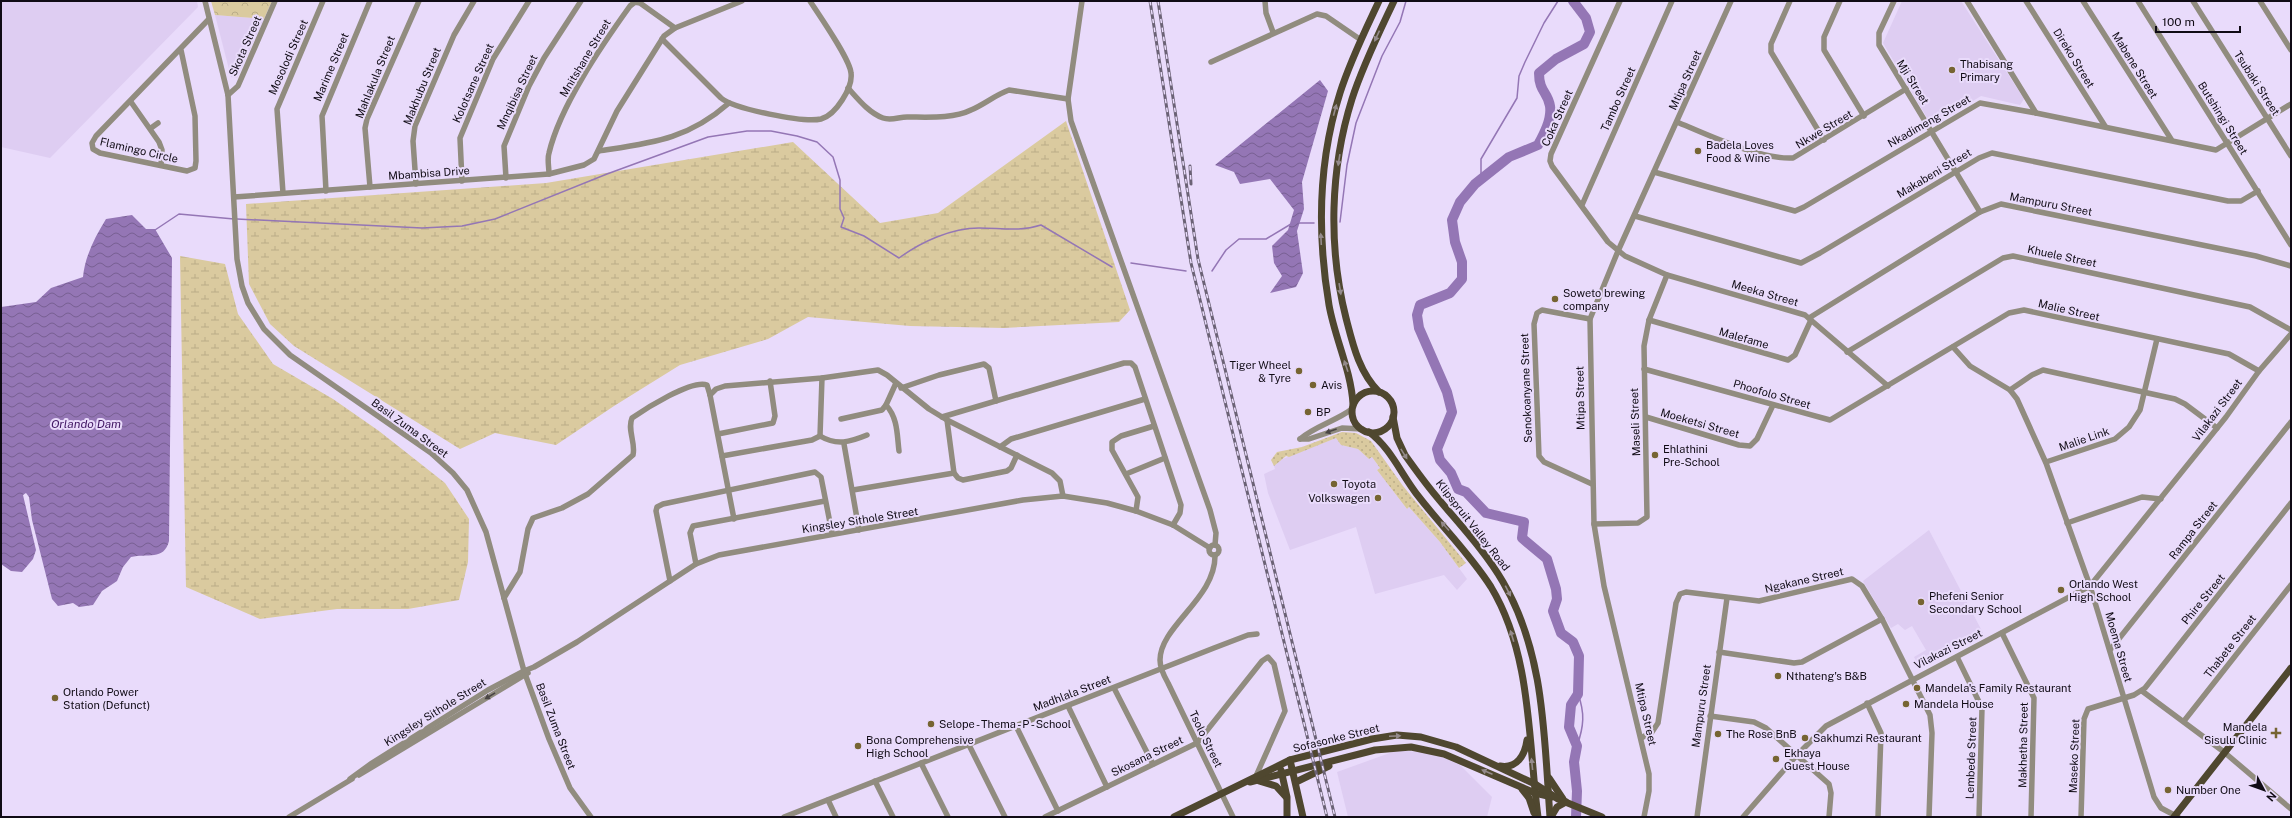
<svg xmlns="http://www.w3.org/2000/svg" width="2292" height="818" font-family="'Public Sans',sans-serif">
<defs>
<pattern id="grass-dots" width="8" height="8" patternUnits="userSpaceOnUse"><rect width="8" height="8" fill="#daca9f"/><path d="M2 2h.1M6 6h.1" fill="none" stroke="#baac88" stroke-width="1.8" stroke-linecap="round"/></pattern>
<pattern id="wetland-marsh" width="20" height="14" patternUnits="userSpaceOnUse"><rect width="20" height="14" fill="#daca9f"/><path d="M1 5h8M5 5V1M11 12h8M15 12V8" fill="none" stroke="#baac88"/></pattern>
<pattern id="park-crowns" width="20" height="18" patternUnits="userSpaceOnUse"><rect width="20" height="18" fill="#daca9f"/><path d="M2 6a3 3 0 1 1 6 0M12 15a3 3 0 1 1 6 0" fill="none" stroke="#baac88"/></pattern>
<pattern id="water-waves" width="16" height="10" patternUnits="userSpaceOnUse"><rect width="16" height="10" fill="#9476b5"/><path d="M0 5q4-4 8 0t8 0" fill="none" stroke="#775f92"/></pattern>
</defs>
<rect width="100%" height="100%" fill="#e9dbfb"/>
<g fill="#decdf2">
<path d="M 1,1 L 197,1 L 198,7 L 50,158 L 1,147 Z"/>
<path d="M 1902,1 L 1961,1 L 2024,99 L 2020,105 L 1981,96 L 1936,123 L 1929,121 L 1883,43 Z"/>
<path d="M 215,15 L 264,19 L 237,78 L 231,77 Z"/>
<path d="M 1336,438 L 1341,445 L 1358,449 L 1369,459 L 1372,457 L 1380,468 L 1377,470 L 1407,509 L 1409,507 L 1440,542 L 1467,579 L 1457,590 L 1444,575 L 1375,594 L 1356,527 L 1290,550 L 1268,493 L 1264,474 L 1275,469 L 1274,466 L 1280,460 Z"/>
<path d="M 1929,530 L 1983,633 L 1920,668 L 1914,657 L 1926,650 L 1912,626 L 1905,630 L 1898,624 L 1891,628 L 1863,581 Z"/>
<path d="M 1398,750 L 1435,754 L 1460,765 L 1492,797 L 1487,817 L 1348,817 L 1337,772 Z"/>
</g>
<path fill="url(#grass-dots)" d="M 1342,432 L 1356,433 L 1371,441 L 1403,486 L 1466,563 L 1459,568 L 1440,542 L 1409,507 L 1407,509 L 1377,470 L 1380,468 L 1372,457 L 1369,459 L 1358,449 L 1341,445 L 1336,438 L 1289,457 L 1286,456 L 1274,466 L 1271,460 L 1277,452 L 1302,447 Z"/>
<g fill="url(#wetland-marsh)">
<path d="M 1066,121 L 1130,310 L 1119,322 L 1004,328 L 910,326 L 808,317 L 768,339 L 680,365 L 614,406 L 556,445 L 495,433 L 460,449 L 294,346 L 270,324 L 249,284 L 246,204 L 546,183 L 793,142 L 880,223 L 938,213 Z"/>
<path d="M 180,256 L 225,264 L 238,314 L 273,364 L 333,399 L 379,431 L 445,483 L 469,519 L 468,562 L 459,600 L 408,609 L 337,609 L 260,619 L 186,587 Z"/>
</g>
<path fill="url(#park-crowns)" d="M 211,1 L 272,1 L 264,19 L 215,15 Z"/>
<g fill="url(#water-waves)">
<path d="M 1320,80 L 1328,91 L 1302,182 L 1304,209 L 1297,231 L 1303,273 L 1296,287 L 1270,293 L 1282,276 L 1274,263 L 1272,246 L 1288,230 L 1294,210 L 1270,179 L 1240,184 L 1234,172 L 1215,165 Z"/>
<path d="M 132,215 L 146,229 L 155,229 L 172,258 L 169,541 C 164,561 147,553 131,557 L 123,567 L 117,581 L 102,591 L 93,605 L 79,607 L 73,603 L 58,606 L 52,599 L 32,520 L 29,497 L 26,493 L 23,495 L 36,550 L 33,559 L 22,572 L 11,571 L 1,564 L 1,307 L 36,302 L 51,288 L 83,277 C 85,256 95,237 106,219 Z"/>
</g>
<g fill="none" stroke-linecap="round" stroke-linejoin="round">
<g stroke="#9476b5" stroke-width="1.5">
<path d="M 1481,180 L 1481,159 L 1517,98 L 1519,76 L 1525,62 L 1544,23 L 1558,1"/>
<path d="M 237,219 L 422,228 L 462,226 L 495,219 L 607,174 L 708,137 L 747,131 L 771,131 L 797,136 L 817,142 L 833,157 L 840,180 L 840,209 L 844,218 L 841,227 L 864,236 L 899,258 C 921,242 951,228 979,228 C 1001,228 1020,232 1041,225 L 1112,267"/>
<path d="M 1340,222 L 1347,165 L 1356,123 L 1382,56 L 1400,22 L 1406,1"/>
<path d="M 1299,223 L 1314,223"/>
<path d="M 155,230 L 179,214 L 234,219"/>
<path d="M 1131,263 L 1186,271"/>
<path d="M 1212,271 L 1226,250 L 1239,239 L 1266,239 L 1291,224"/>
<path d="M 1577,746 C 1584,726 1585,713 1578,694"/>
</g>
<path stroke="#9476b5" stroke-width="10" d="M 1573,1 L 1586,18 L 1590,32 L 1584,44 L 1556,59 L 1539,73 C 1539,92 1548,92 1550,106 C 1552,119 1544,134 1538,145 L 1509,157 L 1475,184 L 1460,202 L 1452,220 L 1455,242 L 1462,262 L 1462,279 L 1450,293 L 1420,305 L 1417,315 L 1419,328 L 1447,392 L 1452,412 L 1437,449 L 1440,460 L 1451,473 L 1458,489 L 1466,492 L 1486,513 L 1524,522 L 1522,538 L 1547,559 L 1556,589 L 1557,599 L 1553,611 L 1561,633 L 1573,642 L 1579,656 L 1578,694 L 1571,705 L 1569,727 L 1577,746 L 1574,762 L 1577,791 L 1576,817"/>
<g stroke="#918c7f" stroke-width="5.5">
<path d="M 205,1 L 228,95 L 237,259 L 242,286 L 248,303 L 264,329 L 290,355 L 431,453 L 453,473 L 467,490 L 486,532 L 524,671 L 549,739 L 570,788 L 591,817"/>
<path d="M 1082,1 L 1068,99 L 1071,121 L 1210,510 L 1216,533 L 1215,545"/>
<path d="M 1265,1 L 1266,13 L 1273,32"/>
<path d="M 1620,1 L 1551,154 L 1550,161 L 1552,166 L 1608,242 L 1625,256 L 1667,275 L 1805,315 L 1888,386"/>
<path d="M 1790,1 L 1771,44 L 1771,52 L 1824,140"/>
<path d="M 1840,1 L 1824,37 L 1824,50 L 1864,116"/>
<path d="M 1894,1 L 1879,33 L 1879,45 L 1980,212"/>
<path d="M 1967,1 L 2036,113"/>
<path d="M 2026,1 L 2105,126"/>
<path d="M 2083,1 L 2171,139"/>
<path d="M 2138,1 L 2291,245"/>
<path d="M 2193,1 L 2291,156"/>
<path d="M 2260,1 L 2291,50"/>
<path d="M 662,39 L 721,98 C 734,109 804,123 821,119 C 836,115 853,87 851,73 C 850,59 819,15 810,1"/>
<path d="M 181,50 L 195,116 L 196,161 L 195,168 L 187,171 L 100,153 L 93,149 L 92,143 L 96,136 L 209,19"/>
<path d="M 1211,62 L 1317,14 L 1326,16 L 1361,40"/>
<path d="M 848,88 C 858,99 869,113 883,118 C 891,121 899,117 907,117 C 927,117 953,119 971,110 C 985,104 995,95 1009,90 L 1068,99"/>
<path d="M 228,95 L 238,86 L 275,1"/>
<path d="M 131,102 L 159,142 L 162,150 L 161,165"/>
<path d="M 1677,122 C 1708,135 1761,160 1793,158 L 1906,89"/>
<path d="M 151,128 L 158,123"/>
<path d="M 599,151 C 651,143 687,140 729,103"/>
<path d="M 1654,172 L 1795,211 L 1804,207 L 1980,103 L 2036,113 L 2216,150 L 2291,104"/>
<path d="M 549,174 C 549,167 547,159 549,153 C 560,106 602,45 630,6 L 635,2 L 640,3 L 675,28"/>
<path d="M 506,178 L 504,146 L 529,86 L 544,58 L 581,1"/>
<path d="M 462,181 L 460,138 L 493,59 L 529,1"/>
<path d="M 416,184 L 413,141 L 415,126 L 454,35 L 474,1"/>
<path d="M 370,187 L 365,128 L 367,119 L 419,1"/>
<path d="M 326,191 L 322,116 L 370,1"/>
<path d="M 283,193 L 277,109 L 323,1"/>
<path d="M 234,197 L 549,174 L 584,165 L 594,159 L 617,111 L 664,36 L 675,28 L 742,1"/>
<path d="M 1582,205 L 1672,1"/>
<path d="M 1635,216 L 1801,263 L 1820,253 L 1979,158 L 1992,153 L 2228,201 L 2241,201 L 2258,191"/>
<path d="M 1809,318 L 1980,212 L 2001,204 L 2256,256 L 2291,266"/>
<path d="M 1590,319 L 1542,310 L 1537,313 L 1534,324 L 1539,456 L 1544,462 L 1592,484"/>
<path d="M 1649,320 L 1788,360 L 1795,355 L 1811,320"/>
<path d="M 1953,347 L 1970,366 L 2010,390 L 2017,399 L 2046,463 L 2090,586 L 2154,797 L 2161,808 L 2178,817"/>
<path d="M 1847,352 L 2003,258 L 2013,256 L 2250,307 L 2291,330"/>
<path d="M 1644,369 L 1830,420 L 2009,313 L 2024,310 L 2229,354 L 2259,371"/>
<path d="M 901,388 L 939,375 L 984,364 L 989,368 L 996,401"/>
<path d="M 2010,390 L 2032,375 L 2043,370 L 2175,399 L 2185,404 L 2217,428"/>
<path d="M 710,395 L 716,389 L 725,386 L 822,378 L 878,370 L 887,375 L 929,409 L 947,420 L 1052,473 L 1060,481 L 1063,496"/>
<path d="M 886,405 C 898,418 897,435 899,451"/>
<path d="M 942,417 L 1124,363 L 1131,363 L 1135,367 L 1181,505 L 1180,513 L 1173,525"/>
<path d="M 1646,417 L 1739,445 L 1750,446 L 1757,439 L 1773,405"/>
<path d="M 841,419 L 882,410 L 886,405 L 896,383"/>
<path d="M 947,420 L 954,473 L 958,478 L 963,480 L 1007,471 L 1011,468 L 1017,455"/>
<path d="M 718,434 L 773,423 L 775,416 L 770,381"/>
<path d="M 820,436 L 822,378"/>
<path d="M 1300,439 L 1309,439 L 1342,428 L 1362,429"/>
<path d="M 1300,439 C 1315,426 1336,421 1352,409"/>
<path d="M 844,444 L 859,530"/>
<path d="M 1000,447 L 1011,439 L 1145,399"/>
<path d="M 722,456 L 812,440 L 820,436 C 837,446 850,442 867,435"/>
<path d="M 2046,462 L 2115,439 L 2129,427 L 2140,410 L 2157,339"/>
<path d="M 1126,474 L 1165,458"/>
<path d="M 853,490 L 954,473"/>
<path d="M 1136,511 L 1138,497 L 1112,450 L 1112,442 L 1121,436 L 1154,426"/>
<path d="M 2067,523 L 2142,497 L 2161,499"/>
<path d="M 1594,524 L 1638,523 L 1647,517 L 1644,346 L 1649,320 L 1667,275"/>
<circle cx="1214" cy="550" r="5"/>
<path d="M 1215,555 C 1216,598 1160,626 1160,660 C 1160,668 1164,676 1168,683 L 1233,817"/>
<path d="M 696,564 L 690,533 L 693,526 L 825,501"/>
<path d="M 670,581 L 656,511 L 657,507 L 663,504 L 815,472 L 821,477 L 832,533"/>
<path d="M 504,598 L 520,572 L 528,529 L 533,518 L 562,508 L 588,494 L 633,455 C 636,443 627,430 632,418 C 645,409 692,379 707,385 L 710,395 L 734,519"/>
<path d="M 2002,633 L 2034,698 L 2031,817"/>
<path d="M 2110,650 L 2291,422"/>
<path d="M 1719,652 L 1794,663 L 1802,662 L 1882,619"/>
<path d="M 1957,657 L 1982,708 L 1979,817"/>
<path d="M 1114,688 L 1153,764"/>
<path d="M 2142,691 L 2224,752 L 2291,809"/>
<path d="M 1867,703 L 1881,733 L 1878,817"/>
<path d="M 1068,706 L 1107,787"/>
<path d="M 1710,716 L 1754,722 L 1766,728 L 1829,784 L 1831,793 L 1829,817"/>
<path d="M 2184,721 L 2291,585"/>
<path d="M 1016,726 L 1058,811"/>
<path d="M 1641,738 L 1652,732 L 1658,723 L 1676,603 L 1680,594 L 1686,592 L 1759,601 L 1852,579 L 1862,586 L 1882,619 L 1930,715 L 1932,733 L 1929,817"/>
<path d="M 969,745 L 1005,817"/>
<path d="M 921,763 L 948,817"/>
<path d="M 359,775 L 528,673"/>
<path d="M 350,779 L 372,763 L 488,690 L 524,671 L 534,667 L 577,642 L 696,564 L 719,555 L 1023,500 L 1063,496 L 1107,503 L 1136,511 L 1173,525 L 1210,548"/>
<path d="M 875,781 L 893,817"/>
<path d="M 828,800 L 836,817"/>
<path d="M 289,817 L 352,779"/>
<path d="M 784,817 L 1214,648 L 1248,635 L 1257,634"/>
<path d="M 1045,817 L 1197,743 L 1262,661 L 1268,657 L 1274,664 L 1285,711 L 1256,776"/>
<path d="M 1644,817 L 1649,791 L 1649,774 L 1604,586 L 1594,524 L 1590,319 L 1618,251 L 1731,1"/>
<path d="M 1697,817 L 1727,598"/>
<path d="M 1743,817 L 1797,755 L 1826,726 L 2090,586 L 2226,417 L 2259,371 L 2291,334"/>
<path d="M 2081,817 L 2084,719 L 2088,709 L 2134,695 L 2145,688 L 2291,503"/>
</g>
<g stroke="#4f472f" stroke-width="7">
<circle cx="1373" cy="412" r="21"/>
<path d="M 1379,392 C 1359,372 1353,345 1346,318 C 1328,247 1330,169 1352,99 C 1363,65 1379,33 1394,1"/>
<path d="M 1353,404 C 1351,370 1335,339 1329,305 C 1317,233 1318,162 1340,93 C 1350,61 1365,31 1379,1"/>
<path d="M 1393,417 L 1397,438 L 1405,455 C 1415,469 1425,483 1436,496 C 1459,524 1485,551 1503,582 C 1545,654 1544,737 1550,817"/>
<path d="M 1369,432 C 1391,448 1402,476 1419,497 C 1443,528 1470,554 1491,587 C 1532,655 1528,741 1538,817"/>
<path d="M 1290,760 L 1303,817"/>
<path d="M 1500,766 C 1517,769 1525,755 1527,740"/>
<path d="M 1281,770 L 1287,797 L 1287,817"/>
<path d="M 1549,778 L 1563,799"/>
<path d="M 1259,781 L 1276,786 L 1286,797"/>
<path d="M 1250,782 L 1375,750 L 1411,747 L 1444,754 L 1535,793 L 1552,797"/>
<path d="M 1296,782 L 1329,766"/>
<path d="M 1522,789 L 1529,798 L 1534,813"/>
<path d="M 1174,817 L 1290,760 L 1372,739 L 1397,735 L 1421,737 L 1456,747 L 1535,784 L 1558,799 L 1602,817"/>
<path d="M 1551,817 L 1557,807 L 1566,802"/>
<path d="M 2174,817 L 2291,668"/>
</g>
<g stroke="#6b6275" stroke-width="3">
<g id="rail">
<path d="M 1150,1 L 1191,263 L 1327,817"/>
<path d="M 1158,1 L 1198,259 L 1335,817"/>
<path d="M 1190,166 L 1191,184"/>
</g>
</g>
<use href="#rail" stroke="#e9dbfb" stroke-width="1.5" stroke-dasharray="4.5" stroke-linecap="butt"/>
</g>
<defs><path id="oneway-solid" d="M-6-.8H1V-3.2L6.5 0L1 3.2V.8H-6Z"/></defs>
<g fill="#948a8b">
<use href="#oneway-solid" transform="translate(1377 36) rotate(115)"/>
<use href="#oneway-solid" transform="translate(1335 110) rotate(-75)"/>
<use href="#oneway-solid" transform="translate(1339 160) rotate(99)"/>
<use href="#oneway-solid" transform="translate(1321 239) rotate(-93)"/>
<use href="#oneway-solid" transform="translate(1340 289) rotate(81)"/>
<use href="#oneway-solid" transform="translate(1346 366) rotate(-109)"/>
<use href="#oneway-solid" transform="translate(1404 454) rotate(58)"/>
<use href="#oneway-solid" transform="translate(1445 526) rotate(-132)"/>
<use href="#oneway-solid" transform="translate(1508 591) rotate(63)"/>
<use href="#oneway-solid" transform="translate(1512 636) rotate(-107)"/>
<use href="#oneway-solid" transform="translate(1395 736) rotate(-2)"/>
<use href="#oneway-solid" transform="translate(1532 764) rotate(-96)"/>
<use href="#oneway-solid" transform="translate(1487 772) rotate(-157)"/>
</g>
<g fill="#4a4545">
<use href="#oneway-solid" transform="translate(1331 431) rotate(160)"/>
<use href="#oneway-solid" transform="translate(490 696) rotate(149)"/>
</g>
<g fill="#766432" stroke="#e9dbfb" stroke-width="1.5">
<circle cx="1952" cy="70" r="4"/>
<circle cx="1698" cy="151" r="4"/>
<circle cx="1555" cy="299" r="4"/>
<circle cx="1299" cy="371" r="4"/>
<circle cx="1313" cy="385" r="4"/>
<circle cx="1308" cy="412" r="4"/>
<circle cx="1655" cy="455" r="4"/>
<circle cx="1334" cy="484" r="4"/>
<circle cx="1378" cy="498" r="4"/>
<circle cx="2061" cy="590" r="4"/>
<circle cx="1921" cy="602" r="4"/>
<circle cx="1778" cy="676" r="4"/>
<circle cx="1917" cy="688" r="4"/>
<circle cx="55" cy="698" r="4"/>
<circle cx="1906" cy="704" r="4"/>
<circle cx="931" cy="724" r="4"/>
<path d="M2274 727h4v4h4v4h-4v4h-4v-4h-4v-4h4z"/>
<circle cx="1718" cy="734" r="4"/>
<circle cx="1805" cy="738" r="4"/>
<circle cx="858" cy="746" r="4"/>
<circle cx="1776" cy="759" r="4"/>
<circle cx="2168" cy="790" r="4"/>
</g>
<g text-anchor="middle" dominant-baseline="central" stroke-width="4" stroke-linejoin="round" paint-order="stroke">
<g font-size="11" fill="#100b15" stroke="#e9dbfb">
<text transform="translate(245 46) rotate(-66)">Skota Street</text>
<text transform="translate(288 57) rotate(-66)">Mosolodi Street</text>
<text transform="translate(585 58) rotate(-59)">Mnitshane Street</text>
<text transform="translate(2074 58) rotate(58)">Direko Street</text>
<text transform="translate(2135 65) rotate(58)">Mabene Street</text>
<text transform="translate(331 67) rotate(-67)">Marime Street</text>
<text transform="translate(375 77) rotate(-68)">Mahlakula Street</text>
<text transform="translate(1685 80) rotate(-66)">Mtipa Street</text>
<text transform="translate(1913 82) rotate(58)">Mji Street</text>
<text transform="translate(473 83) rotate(-66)">Kolotsane Street</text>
<text transform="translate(2257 83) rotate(57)">Tsubaki Street</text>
<text transform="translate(422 86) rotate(-68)">Makhubu Street</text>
<text transform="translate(517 92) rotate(-65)">Mnqibisa Street</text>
<text transform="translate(1618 99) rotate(-66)">Tambo Street</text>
<text transform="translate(1557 118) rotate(-66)">Coka Street</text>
<text transform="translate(2223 118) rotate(58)">Butshingi Street</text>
<text transform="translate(1929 121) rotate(-30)">Nkadimeng Street</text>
<text transform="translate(1824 129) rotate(-31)">Nkwe Street</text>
<text transform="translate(139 150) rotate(13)">Flamingo Circle</text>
<text transform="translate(429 173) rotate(-4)">Mbambisa Drive</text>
<text transform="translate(1934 173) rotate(-31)">Makabeni Street</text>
<text transform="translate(2051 204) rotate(11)">Mampuru Street</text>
<text transform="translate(2062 256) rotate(12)">Khuele Street</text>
<text transform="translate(1765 293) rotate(16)">Meeka Street</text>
<text transform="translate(2069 310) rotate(13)">Malie Street</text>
<text transform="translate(1744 338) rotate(16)">Malefame</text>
<text transform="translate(1526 388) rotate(-92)">Senokoanyane Street</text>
<text transform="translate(1772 394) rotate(16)">Phoofolo Street</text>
<text transform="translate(1580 398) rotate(-91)">Mtipa Street</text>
<text transform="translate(2217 410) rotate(-53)">Vilakazi Street</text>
<text transform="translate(1635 422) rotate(-92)">Maseli Street</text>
<text transform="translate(1700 423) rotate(16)">Moeketsi Street</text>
<text transform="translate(410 428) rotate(36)">Basil Zuma Street</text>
<text transform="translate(2084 439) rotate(-19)">Malie Link</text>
<text transform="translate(860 520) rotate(-9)">Kingsley Sithole Street</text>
<text transform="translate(1473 525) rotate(52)">Klipspruit Valley Road</text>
<text transform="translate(2193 530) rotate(-52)">Rampa Street</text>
<text transform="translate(1804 580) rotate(-13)">Ngakane Street</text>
<text transform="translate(2203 599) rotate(-51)">Phire Street</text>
<text transform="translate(2230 646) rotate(-52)">Thabete Street</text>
<text transform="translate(2119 647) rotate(74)">Moema Street</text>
<text transform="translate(1948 649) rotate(-27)">Vilakazi Street</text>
<text transform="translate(1072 693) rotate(-21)">Madhlala Street</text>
<text transform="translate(1701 706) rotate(-82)">Mampuru Street</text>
<text transform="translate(435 712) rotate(-32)">Kingsley Sithole Street</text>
<text transform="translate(1646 714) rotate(77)">Mtipa Street</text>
<text transform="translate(556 726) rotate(69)">Basil Zuma Street</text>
<text transform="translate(1336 738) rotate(-14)">Sofasonke Street</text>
<text transform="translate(1206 739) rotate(64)">Tsolo Street</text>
<text transform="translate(2023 745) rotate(-89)">Makhetha Street</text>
<text transform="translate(1147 756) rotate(-26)">Skosana Street</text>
<text transform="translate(2074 756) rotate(-88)">Maseko Street</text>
<text transform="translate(1971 758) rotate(-88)">Lembede Street</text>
</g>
<g font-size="11" fill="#100b15" stroke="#e9dbfb" text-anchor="start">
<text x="1960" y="64">Thabisang<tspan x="1960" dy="13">Primary</tspan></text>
<text x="1706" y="145">Badela Loves<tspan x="1706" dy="13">Food &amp; Wine</tspan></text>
<text x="1563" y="293">Soweto brewing<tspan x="1563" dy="13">company</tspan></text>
<text x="1291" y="365" text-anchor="end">Tiger Wheel<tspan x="1291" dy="13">&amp; Tyre</tspan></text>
<text x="1321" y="385">Avis</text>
<text x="1316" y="412">BP</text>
<text x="1663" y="449">Ehlathini<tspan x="1663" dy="13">Pre-School</tspan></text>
<text x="1342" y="484">Toyota</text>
<text x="1370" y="498" text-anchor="end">Volkswagen</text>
<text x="2069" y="584">Orlando West<tspan x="2069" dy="13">High School</tspan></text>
<text x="1929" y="596">Phefeni Senior<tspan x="1929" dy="13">Secondary School</tspan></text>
<text x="1786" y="676">Nthateng's B&amp;B</text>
<text x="1925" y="688">Mandela's Family Restaurant</text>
<text x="63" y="692">Orlando Power<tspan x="63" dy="13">Station (Defunct)</tspan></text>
<text x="1914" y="704">Mandela House</text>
<text x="939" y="724">Selope - Thema - P - School</text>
<text x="2267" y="727" text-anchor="end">Mandela<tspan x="2267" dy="13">Sisulu Clinic</tspan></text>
<text x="1726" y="734">The Rose BnB</text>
<text x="1813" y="738">Sakhumzi Restaurant</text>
<text x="866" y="740">Bona Comprehensive<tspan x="866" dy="13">High School</tspan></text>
<text x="1784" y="753">Ekhaya<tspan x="1784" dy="13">Guest House</tspan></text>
<text x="2176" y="790">Number One</text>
</g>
<g font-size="12" font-style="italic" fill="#411663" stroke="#e9dbfb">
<text x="86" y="424">Orlando Dam</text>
</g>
</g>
<rect width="2292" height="818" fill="none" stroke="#100b15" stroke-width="4"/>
<g transform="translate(2264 790) rotate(131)" stroke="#e9dbfb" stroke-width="3" paint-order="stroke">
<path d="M0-3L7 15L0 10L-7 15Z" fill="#100b15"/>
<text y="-6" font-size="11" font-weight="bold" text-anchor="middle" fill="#100b15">N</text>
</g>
<path d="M2156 26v6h84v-6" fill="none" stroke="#100b15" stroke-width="2"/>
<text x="2162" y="26" font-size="12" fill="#100b15" stroke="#e9dbfb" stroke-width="3" paint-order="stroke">100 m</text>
</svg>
